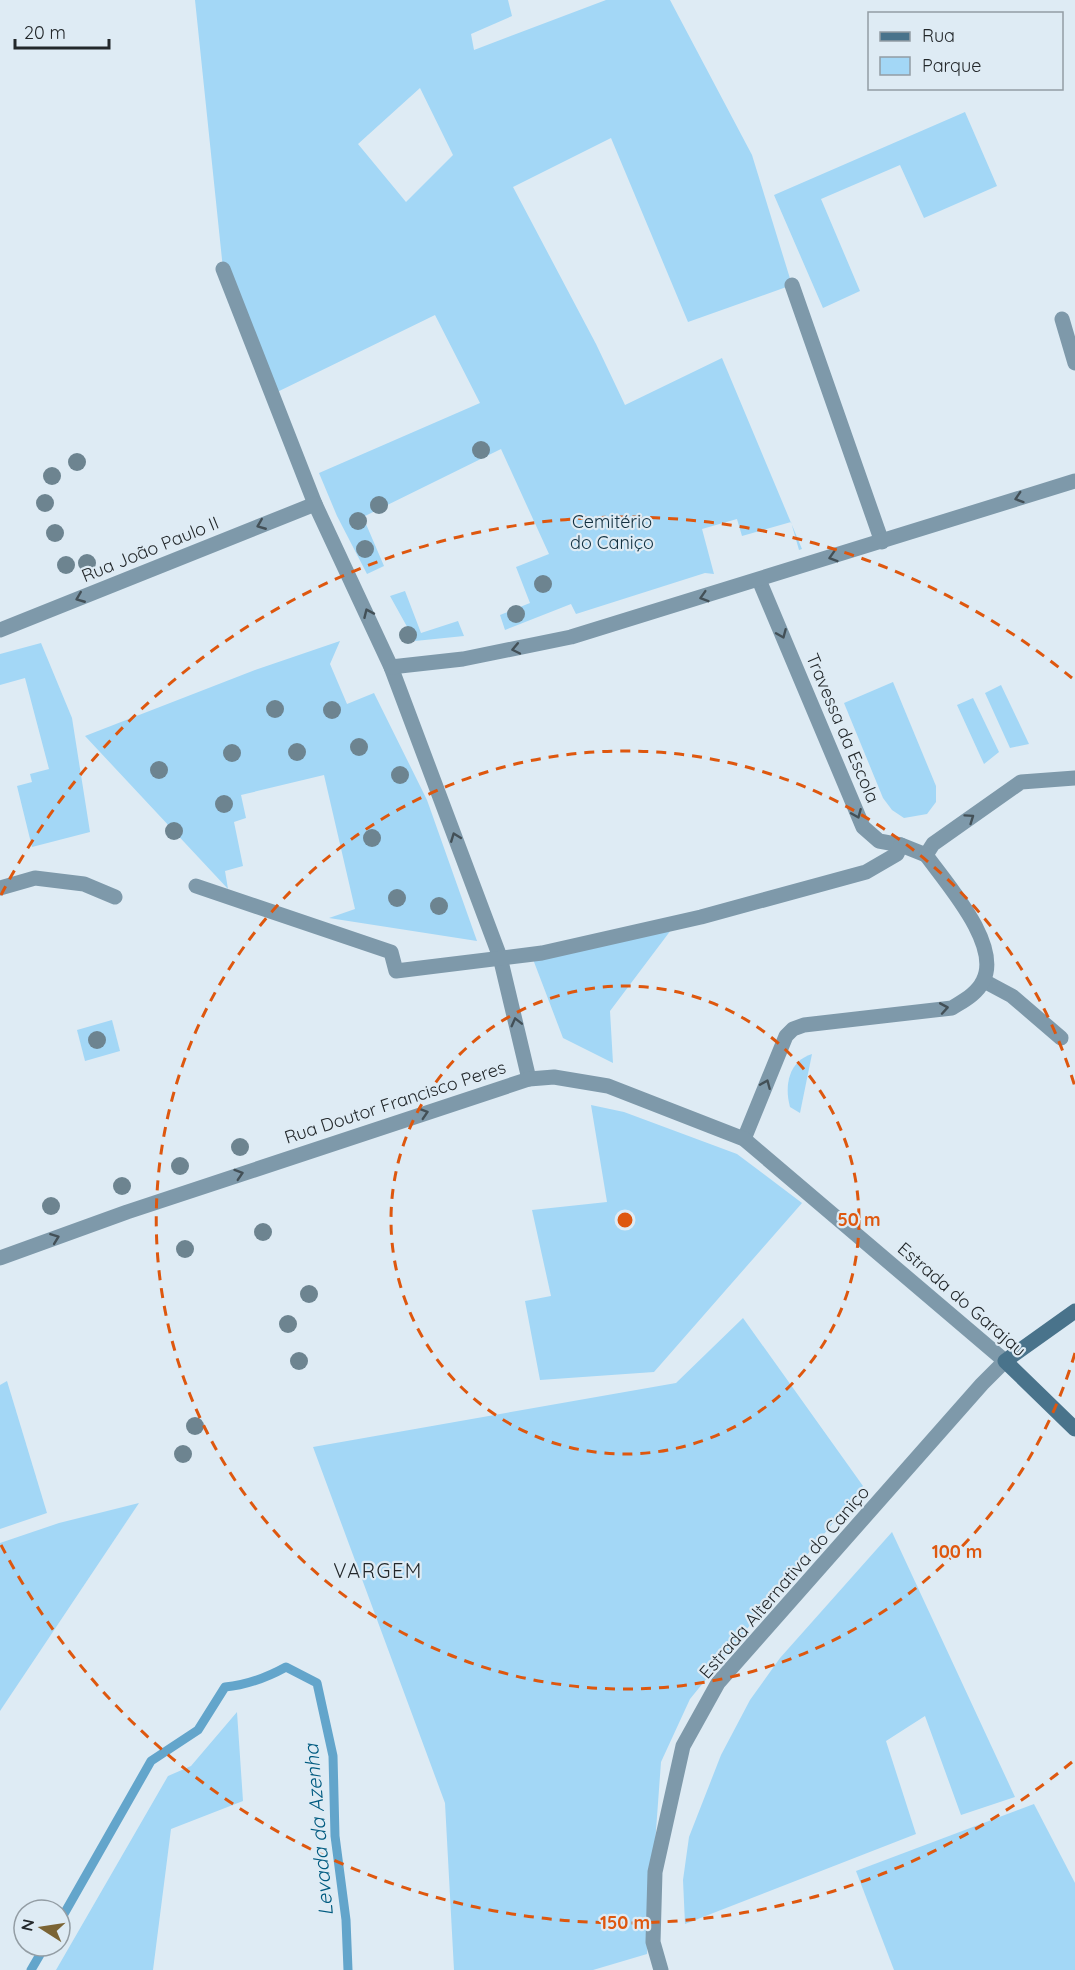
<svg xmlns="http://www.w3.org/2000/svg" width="1075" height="1970" font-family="Quicksand,sans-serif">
<rect width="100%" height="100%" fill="#deebf4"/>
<g fill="#a3d7f6" fill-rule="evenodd">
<path d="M 195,0 L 508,0 L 512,16 L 471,34 L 474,50 L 606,0 L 670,0 L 752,155 L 792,285 L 688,322 L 611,138 L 513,187 L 596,344 L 625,405 L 722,358 L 802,549 L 799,550 L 791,522 L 742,536 L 737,519 L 702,529 L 714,574 L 705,573 L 576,614 L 571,604 L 505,630 L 500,615 L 530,603 L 516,567 L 549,554 L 501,449 L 363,517 L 384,566 L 367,574 L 337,516 L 319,473 L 480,403 L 435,315 L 271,395 L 223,269 ZM 420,88 L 453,155 L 406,202 L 358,144 Z"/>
<path d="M 965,112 L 997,186 L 924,218 L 900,165 L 821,199 L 860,291 L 823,308 L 774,195 Z"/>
<path d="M 405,591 L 421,633 L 458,621 L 464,636 L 415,641 L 390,596 Z"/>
<path d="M 340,641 L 330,664 L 347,704 L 374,693 L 427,800 L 477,941 L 329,918 L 355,909 L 324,775 L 241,795 L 246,818 L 234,822 L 243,866 L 225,871 L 228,889 L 85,736 L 255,670 Z"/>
<path d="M 41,643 L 72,718 L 90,832 L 32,847 L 17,786 L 32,782 L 30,774 L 49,769 L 25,678 L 0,685 L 0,654 Z"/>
<path d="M 893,682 L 936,786 L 936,802 L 927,814 L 904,818 L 892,810 L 883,798 L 844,703 Z"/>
<path d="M 1001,685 L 1029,744 L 1010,748 L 985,693 Z"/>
<path d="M 973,698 L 999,752 L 984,764 L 957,705 Z"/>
<path d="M 677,922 L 610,1011 L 613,1063 L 563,1038 L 531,954 Z"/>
<path d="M 112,1020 L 120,1051 L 85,1061 L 77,1030 Z"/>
<path d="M 812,1054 L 800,1113 L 790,1107 C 784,1085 789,1061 812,1054 Z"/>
<path d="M 591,1105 L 624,1112 L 737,1154 L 802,1203 L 654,1372 L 540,1380 L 525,1301 L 551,1296 L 532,1210 L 607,1202 Z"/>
<path d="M 743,1318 L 863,1486 L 690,1699 L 661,1762 L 647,1954 L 593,1970 L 454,1970 L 445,1803 L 313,1447 L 676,1383 Z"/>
<path d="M 7,1381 L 47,1513 L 0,1529 L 0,1385 Z"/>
<path d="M 139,1503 L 0,1711 L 0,1543 L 59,1523 Z"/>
<path d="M 892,1532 L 1015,1797 L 961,1815 L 925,1716 L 886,1741 L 916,1834 L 685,1924 L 683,1880 L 689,1837 L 721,1755 L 750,1700 L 780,1658 Z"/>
<path d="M 237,1712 L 243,1801 L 171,1829 L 153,1970 L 56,1970 L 168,1776 L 191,1766 Z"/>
<path d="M 1034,1804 L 1075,1883 L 1075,1970 L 894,1970 L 856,1871 Z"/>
</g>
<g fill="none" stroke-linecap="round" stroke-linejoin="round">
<g stroke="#63a5cb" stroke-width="9">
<path d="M 60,1921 L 151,1761 L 198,1730 L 225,1687 C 248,1685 266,1678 286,1667 L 317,1683 L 333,1756 L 335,1836 L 346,1920 L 348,1970"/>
<path d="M 31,1970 L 45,1946"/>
</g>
<g stroke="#7e99aa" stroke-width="15">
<path d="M 223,269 L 315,504"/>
<path d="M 792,285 L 882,542"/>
<path d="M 1062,319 L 1075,363"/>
<path d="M 984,981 L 1012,996 L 1061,1038"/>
</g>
<g stroke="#7e99aa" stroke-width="15">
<path d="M 759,580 L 863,827 L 879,841 L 901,845 L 926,855"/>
<path d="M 0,630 L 315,504 L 391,667 L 500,957 L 529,1079"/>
<path d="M 391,667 L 463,659 L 571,637 L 1075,481"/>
<path d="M 926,855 L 933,844 L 1021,782 L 1075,778"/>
<path d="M 196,886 L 391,952 L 396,971 L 542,953 L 701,917 L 866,872 L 897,854 L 901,845"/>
<path d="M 0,888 L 35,878 L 84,884 L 115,897"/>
<path d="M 744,1139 L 786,1036 L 793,1029 L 804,1025 L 952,1008 C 963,1001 977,994 983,981 C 1002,945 946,883 926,855"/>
<path d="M 0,1258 L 127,1212 L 529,1079 L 554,1077 L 608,1086 L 744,1139 L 1005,1361 L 982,1384 L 718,1683 L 683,1746 L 655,1872 L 653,1942 L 661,1970"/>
</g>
<path stroke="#49738b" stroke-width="15" d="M 1075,1311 L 1005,1361 L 1075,1429"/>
</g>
<g fill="#6d8490">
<circle cx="481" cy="450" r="9"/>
<circle cx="77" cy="462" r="9"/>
<circle cx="52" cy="476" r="9"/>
<circle cx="45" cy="503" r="9"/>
<circle cx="379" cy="505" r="9"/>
<circle cx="358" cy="521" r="9"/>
<circle cx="55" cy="533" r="9"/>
<circle cx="365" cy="549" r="9"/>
<circle cx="87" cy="563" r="9"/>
<circle cx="66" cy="565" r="9"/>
<circle cx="543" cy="584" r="9"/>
<circle cx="516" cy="614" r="9"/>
<circle cx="408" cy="635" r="9"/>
<circle cx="275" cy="709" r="9"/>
<circle cx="332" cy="710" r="9"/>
<circle cx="359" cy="747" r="9"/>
<circle cx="297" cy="752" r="9"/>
<circle cx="232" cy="753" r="9"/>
<circle cx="159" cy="770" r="9"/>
<circle cx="400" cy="775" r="9"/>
<circle cx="224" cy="804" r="9"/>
<circle cx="174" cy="831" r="9"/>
<circle cx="372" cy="838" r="9"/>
<circle cx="397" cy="898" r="9"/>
<circle cx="439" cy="906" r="9"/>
<circle cx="97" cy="1040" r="9"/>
<circle cx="240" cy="1147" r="9"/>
<circle cx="180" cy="1166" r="9"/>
<circle cx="122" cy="1186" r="9"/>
<circle cx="51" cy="1206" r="9"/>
<circle cx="263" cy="1232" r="9"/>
<circle cx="185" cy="1249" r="9"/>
<circle cx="309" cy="1294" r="9"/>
<circle cx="288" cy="1324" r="9"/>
<circle cx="299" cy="1361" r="9"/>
<circle cx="195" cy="1426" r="9"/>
<circle cx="183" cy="1454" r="9"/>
</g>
<defs><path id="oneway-chevron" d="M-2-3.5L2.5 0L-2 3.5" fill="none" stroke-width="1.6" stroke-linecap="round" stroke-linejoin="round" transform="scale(1.5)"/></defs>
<g stroke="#435057">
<use href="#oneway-chevron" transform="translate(1019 498) rotate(162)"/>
<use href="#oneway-chevron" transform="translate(261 525) rotate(158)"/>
<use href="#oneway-chevron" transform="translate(833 557) rotate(163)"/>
<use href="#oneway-chevron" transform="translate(704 597) rotate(163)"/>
<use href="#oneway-chevron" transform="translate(80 598) rotate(158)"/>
<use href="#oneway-chevron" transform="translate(368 613) rotate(-114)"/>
<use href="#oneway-chevron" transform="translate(782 634) rotate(67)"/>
<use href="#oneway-chevron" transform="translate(516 649) rotate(168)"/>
<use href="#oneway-chevron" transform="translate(857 814) rotate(67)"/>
<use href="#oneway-chevron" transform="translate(970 818) rotate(-35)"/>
<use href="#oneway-chevron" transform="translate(455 837) rotate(-111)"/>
<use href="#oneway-chevron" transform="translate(944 1008) rotate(-10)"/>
<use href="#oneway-chevron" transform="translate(516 1022) rotate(-104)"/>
<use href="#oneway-chevron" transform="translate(766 1084) rotate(-67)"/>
<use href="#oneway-chevron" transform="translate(424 1113) rotate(-18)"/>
<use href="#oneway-chevron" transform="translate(239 1174) rotate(-18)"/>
<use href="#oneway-chevron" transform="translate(55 1238) rotate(-21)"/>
</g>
<g fill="none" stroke="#de570e" stroke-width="3" stroke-dasharray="10 8">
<circle cx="625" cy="1220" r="234"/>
<path d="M1075 1353A469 469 0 1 1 1075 1087"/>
<path d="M1072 1762A703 703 0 0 1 1 1545M1 895A703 703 0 0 1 1072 678"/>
</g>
<g text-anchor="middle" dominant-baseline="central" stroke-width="4.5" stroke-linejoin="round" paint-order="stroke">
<g font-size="18" fill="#102f3f" stroke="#deebf4">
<text x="612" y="521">Cemitério<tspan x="612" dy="21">do Caniço</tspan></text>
</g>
<g font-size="18" fill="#23282b" stroke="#deebf4">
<text transform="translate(150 549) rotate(-22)">Rua João Paulo II</text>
<text transform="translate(843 728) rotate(67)">Travessa da Escola</text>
<text transform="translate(395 1102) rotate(-18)">Rua Doutor Francisco Peres</text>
<text transform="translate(962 1299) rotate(41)">Estrada do Garajau</text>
<text transform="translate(784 1582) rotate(-49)">Estrada Alternativa do Caniço</text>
</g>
<g font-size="20" letter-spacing="1.5" fill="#23282b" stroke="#deebf4">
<text x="378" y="1570">VARGEM</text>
</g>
<g font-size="20" font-style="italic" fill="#015b80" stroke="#deebf4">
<text transform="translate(318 1830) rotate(-95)">Levada da Azenha</text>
</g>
</g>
<circle cx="625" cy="1220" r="9" fill="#de570e" stroke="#deebf4" stroke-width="3"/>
<g font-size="18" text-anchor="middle" font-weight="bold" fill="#de570e" stroke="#deebf4" stroke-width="4.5" stroke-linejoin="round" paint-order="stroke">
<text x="859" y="1226">50 m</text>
<text x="957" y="1558">100 m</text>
<text x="625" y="1929">150 m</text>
</g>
<rect x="868" y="12" width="195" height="78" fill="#deebf4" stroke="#939da4" stroke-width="1.5"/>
<rect x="880" y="32" width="30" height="9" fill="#49738b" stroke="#939da4" stroke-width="1.5"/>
<text x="922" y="42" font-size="18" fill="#23282b">Rua</text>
<rect x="880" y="57" width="30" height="18" fill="#a3d7f6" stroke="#939da4" stroke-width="1.5"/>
<text x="922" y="72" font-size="18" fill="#23282b">Parque</text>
<g transform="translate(42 1928) rotate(282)"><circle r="28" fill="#deebf4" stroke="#939da4" stroke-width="1.5"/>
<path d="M0-4.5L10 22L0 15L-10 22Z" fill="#7b6434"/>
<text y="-9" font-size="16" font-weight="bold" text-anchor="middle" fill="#23282b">N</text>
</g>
<path d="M15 39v9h94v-9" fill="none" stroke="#23282b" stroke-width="3"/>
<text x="24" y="39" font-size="18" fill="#23282b" stroke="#deebf4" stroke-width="4.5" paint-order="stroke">20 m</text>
</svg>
